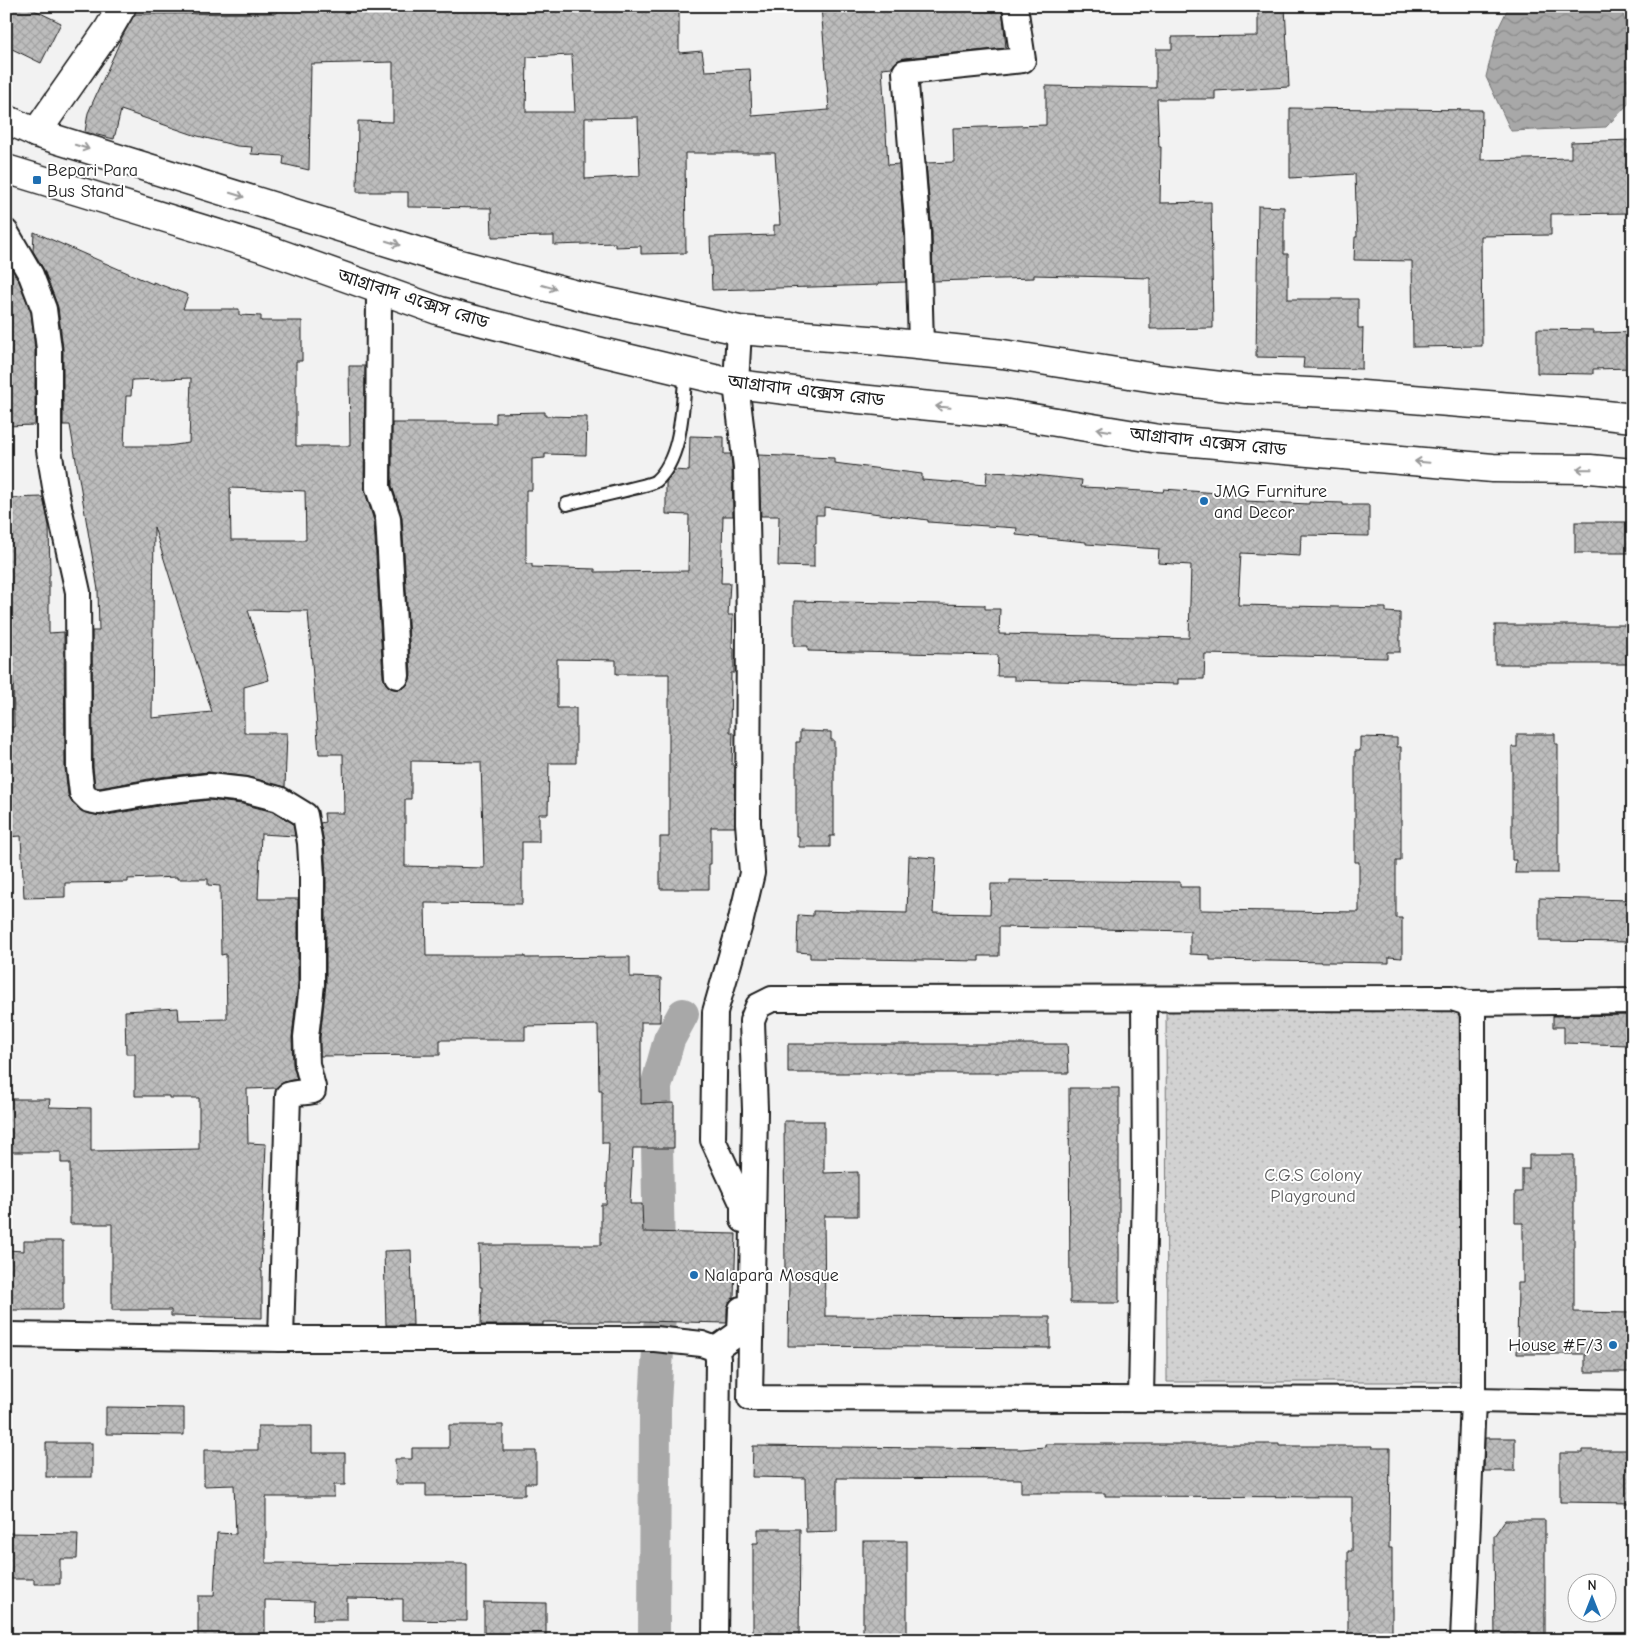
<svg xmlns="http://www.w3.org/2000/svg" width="1639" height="1646" font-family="'Comic Neue','Noto Sans Bengali',sans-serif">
<defs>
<pattern id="park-dots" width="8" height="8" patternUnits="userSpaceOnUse" patternTransform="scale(1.25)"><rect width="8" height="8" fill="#d2d2d2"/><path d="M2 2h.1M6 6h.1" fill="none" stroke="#b4b4b4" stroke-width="1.8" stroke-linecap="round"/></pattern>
<pattern id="water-waves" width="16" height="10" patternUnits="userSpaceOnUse" patternTransform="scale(1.25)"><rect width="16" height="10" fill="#a8a8a8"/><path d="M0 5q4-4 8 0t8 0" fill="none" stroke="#888"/></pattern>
<pattern id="building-cross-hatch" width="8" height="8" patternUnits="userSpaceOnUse" patternTransform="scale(1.25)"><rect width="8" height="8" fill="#bdbdbd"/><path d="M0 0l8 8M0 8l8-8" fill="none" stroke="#a2a2a2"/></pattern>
</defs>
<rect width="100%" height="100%" fill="#f2f2f2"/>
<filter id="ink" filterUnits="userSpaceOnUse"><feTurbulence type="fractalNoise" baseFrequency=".02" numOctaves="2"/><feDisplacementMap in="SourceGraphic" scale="10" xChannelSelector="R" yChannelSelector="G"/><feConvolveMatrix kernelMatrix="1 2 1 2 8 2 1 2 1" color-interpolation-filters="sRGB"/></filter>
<g filter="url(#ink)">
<path fill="url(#park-dots)" stroke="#777" d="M 1166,988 L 1459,988 L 1460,1382 L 1167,1382 Z"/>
<path fill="url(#water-waves)" stroke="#707070" d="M 1509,6 L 1621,6 L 1633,55 L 1633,99 L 1606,127 L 1511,131 L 1486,77 L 1497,31 Z"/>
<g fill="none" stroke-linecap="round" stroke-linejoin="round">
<path stroke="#a8a8a8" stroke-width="32" d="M 654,1640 L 655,1404 L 660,1314 L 656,1087 L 669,1040 L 683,1014"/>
</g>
<g fill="url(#building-cross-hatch)" stroke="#1c1c1c" fill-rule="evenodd">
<path d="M 6,6 L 26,6 L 61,23 L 41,63 L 6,46 Z"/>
<path d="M 277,6 L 679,6 L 679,53 L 702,51 L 705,71 L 750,69 L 752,116 L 829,110 L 821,6 L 1002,6 L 1006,48 L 904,58 L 897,61 L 892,67 L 882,68 L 888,165 L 899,164 L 904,234 L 906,282 L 878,283 L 878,285 L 712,290 L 710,237 L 774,235 L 774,225 L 780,225 L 775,153 L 685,153 L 686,253 L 641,254 L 641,246 L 615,247 L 615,243 L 554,245 L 554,236 L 492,237 L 491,208 L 408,207 L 408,192 L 357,192 L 358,121 L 393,122 L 393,62 L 311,64 L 309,170 L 283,164 L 284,156 L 251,154 L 252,147 L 237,146 L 194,135 L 121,110 L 114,139 L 85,132 L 88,113 L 122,37 L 135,14 L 277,13 ZM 572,55 L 575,112 L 526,112 L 527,57 ZM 638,117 L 640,176 L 585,179 L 585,118 Z"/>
<path d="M 1258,6 L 1285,6 L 1289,87 L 1215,91 L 1215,99 L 1157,99 L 1159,147 L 1161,147 L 1160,203 L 1211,202 L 1213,328 L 1150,329 L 1150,278 L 1034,275 L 1034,278 L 933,281 L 932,232 L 926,163 L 954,162 L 953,128 L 1046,125 L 1046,86 L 1156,88 L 1156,49 L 1172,49 L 1172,37 L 1258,36 Z"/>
<path d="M 1290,108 L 1482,110 L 1481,160 L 1571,158 L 1571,142 L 1633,140 L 1633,213 L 1551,214 L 1551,235 L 1481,236 L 1482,346 L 1413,347 L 1412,261 L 1354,260 L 1355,237 L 1357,237 L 1355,174 L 1290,178 Z"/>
<path d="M 1258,206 L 1284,207 L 1284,254 L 1288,254 L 1288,299 L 1358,299 L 1358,328 L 1363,328 L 1362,369 L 1303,368 L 1304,358 L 1256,357 Z"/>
<path d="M 34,232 L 153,284 L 153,282 L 188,295 L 183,309 L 239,309 L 239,315 L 261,316 L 261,321 L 302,321 L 302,361 L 296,361 L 296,446 L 350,446 L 349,366 L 365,366 L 364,488 L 374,521 L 383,677 L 386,684 L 391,688 L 398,690 L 405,687 L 409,682 L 411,675 L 402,517 L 392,486 L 392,423 L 496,423 L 496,413 L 545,412 L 545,416 L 587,417 L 586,455 L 545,454 L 545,458 L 532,459 L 532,490 L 526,490 L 526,564 L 532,564 L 532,567 L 595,569 L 595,572 L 688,571 L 689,515 L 666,514 L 666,482 L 674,470 L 689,471 L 690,436 L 724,437 L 724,454 L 731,454 L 732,468 L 733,516 L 723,516 L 721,583 L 730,583 L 728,615 L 733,615 L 732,648 L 734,648 L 734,673 L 731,673 L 730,733 L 733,733 L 732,765 L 735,765 L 735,827 L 711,827 L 711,864 L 709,864 L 709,889 L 660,889 L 660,837 L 669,837 L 669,674 L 616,674 L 616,660 L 557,659 L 557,708 L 576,708 L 576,763 L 549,763 L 548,814 L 539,814 L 539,842 L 522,842 L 522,904 L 425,903 L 426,956 L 525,956 L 525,958 L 630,957 L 630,977 L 661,978 L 660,1022 L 641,1022 L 641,1104 L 674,1103 L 674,1148 L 633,1148 L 630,1204 L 642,1204 L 643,1232 L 736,1234 L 734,1297 L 730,1301 L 727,1308 L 727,1323 L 641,1321 L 641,1322 L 543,1322 L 543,1325 L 481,1325 L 482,1287 L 480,1287 L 479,1245 L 601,1245 L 601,1204 L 606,1204 L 609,1143 L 602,1143 L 602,1090 L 599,1090 L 598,1025 L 525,1026 L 525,1040 L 440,1040 L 440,1055 L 320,1056 L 320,1038 L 326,984 L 326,876 L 324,842 L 320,823 L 325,822 L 324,813 L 344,813 L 343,754 L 319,754 L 308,611 L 248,610 L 269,680 L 244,687 L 244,733 L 287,733 L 285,787 L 248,777 L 208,772 L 160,777 L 99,788 L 95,787 L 93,767 L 92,631 L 99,631 L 98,590 L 70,425 L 63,425 L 63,349 L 58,307 L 44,270 L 33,251 ZM 191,378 L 189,443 L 168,446 L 124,446 L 126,396 L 131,396 L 132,380 ZM 230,488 L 305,491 L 306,540 L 231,540 ZM 154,527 L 212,712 L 152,718 ZM 411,761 L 481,762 L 484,868 L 405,866 L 405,799 L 411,799 Z"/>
<path d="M 6,260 L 19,281 L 31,312 L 35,350 L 35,425 L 6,426 Z"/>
<path d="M 1537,329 L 1593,330 L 1593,333 L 1633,332 L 1633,368 L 1593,369 L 1593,374 L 1537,373 Z"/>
<path d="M 758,455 L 834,458 L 834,463 L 922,474 L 922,480 L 986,485 L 987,472 L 1014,473 L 1082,480 L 1081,487 L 1105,488 L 1104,489 L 1163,492 L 1164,489 L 1245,495 L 1245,501 L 1309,504 L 1309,502 L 1343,503 L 1343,505 L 1369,505 L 1369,536 L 1301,535 L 1300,556 L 1241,553 L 1238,605 L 1386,608 L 1386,612 L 1400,613 L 1400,652 L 1387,652 L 1387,658 L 1205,654 L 1204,679 L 1178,679 L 1178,684 L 1014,680 L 1014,676 L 997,676 L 998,655 L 808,651 L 808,646 L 794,646 L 794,601 L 985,605 L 985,609 L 1000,609 L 999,634 L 1189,638 L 1191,565 L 1158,563 L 1159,549 L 1086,544 L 1086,542 L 1016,535 L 1017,528 L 928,522 L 928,520 L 824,507 L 824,515 L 816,515 L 816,544 L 814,544 L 814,567 L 778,566 L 779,516 L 761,516 Z"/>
<path d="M 43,497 L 49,526 L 50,575 L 49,575 L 49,633 L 64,632 L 65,768 L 68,795 L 72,803 L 86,813 L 101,816 L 164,805 L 209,800 L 242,804 L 274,812 L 293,823 L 295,836 L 261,834 L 258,899 L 298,899 L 298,983 L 292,1037 L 293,1065 L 297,1079 L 284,1082 L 276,1088 L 247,1089 L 248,1143 L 266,1144 L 261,1271 L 262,1271 L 262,1318 L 171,1316 L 171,1310 L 112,1310 L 112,1224 L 70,1224 L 70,1163 L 61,1163 L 61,1152 L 6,1152 L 6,1099 L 50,1099 L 49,1107 L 91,1108 L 91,1151 L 199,1149 L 199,1098 L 169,1098 L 169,1096 L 135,1096 L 135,1054 L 126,1054 L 125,1011 L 178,1008 L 179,1020 L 227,1019 L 226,954 L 221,955 L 220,886 L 208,885 L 208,879 L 177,879 L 177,877 L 128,879 L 128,882 L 65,883 L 65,897 L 24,898 L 21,836 L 6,837 L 6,727 L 14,727 L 13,677 L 6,677 L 6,498 Z"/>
<rect x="1575" y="522" width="58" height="31"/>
<rect x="1495" y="625" width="138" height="39"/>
<path d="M 800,731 L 831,732 L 831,740 L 834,740 L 834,836 L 830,836 L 830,847 L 799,847 L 799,836 L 796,836 L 796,742 L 800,742 Z"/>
<path d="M 1517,734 L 1555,734 L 1555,744 L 1558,744 L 1558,873 L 1515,873 L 1516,860 L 1512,860 L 1512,747 L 1517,747 Z"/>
<path d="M 1360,737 L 1397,738 L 1397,747 L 1401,747 L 1401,861 L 1396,861 L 1396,918 L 1402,918 L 1402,958 L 1389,957 L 1389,963 L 1210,960 L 1210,955 L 1190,954 L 1190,931 L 1053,928 L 999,927 L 999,956 L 979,956 L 979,961 L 810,958 L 810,953 L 797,952 L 798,915 L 813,916 L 813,911 L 907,913 L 909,856 L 936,858 L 933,913 L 990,914 L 991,884 L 1010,884 L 1010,880 L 1180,882 L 1180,887 L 1200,887 L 1200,910 L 1359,912 L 1359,862 L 1355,862 L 1355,751 L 1360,751 Z"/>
<path d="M 1539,898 L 1633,900 L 1633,942 L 1539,941 Z"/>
<path d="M 1633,1015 L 1633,1029 L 1630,1029 L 1629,1045 L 1564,1043 L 1564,1027 L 1553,1027 L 1553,1016 Z"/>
<path d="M 788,1044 L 1067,1044 L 1069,1073 L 788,1073 Z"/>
<path d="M 1069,1088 L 1119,1088 L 1119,1303 L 1070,1303 Z"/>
<path d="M 784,1121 L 824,1121 L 824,1173 L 858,1172 L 858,1216 L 824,1216 L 825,1316 L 1050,1317 L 1050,1348 L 788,1346 L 789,1279 L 785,1279 Z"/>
<path d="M 1529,1155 L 1574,1155 L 1574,1312 L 1633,1313 L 1633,1372 L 1585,1372 L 1585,1354 L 1517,1354 L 1518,1283 L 1523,1283 L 1523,1223 L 1515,1223 L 1515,1192 L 1522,1192 L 1522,1169 L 1529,1169 Z"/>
<path d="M 24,1241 L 63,1241 L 63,1310 L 6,1310 L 6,1250 L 24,1251 Z"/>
<path d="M 411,1250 L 413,1325 L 386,1325 L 384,1251 Z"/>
<path d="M 106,1407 L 184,1408 L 184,1435 L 106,1434 Z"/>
<path d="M 449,1425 L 503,1425 L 503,1451 L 536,1451 L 536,1483 L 525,1483 L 525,1495 L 426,1496 L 426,1484 L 396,1484 L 395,1459 L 412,1459 L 412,1448 L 449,1448 Z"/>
<path d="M 258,1426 L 312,1426 L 312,1453 L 345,1453 L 345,1485 L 334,1485 L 334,1497 L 266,1497 L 266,1563 L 467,1564 L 467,1621 L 403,1620 L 403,1599 L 347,1598 L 347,1620 L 313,1620 L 314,1601 L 265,1600 L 265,1640 L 198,1640 L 198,1596 L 214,1596 L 217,1533 L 236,1534 L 234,1485 L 204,1486 L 204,1450 L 258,1450 Z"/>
<path d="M 1485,1438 L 1515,1438 L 1515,1471 L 1484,1471 Z"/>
<rect x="46" y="1443" width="46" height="34"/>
<path d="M 1045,1444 L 1279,1444 L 1279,1446 L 1372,1446 L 1372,1448 L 1390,1448 L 1389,1548 L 1392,1548 L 1392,1640 L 1348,1640 L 1348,1551 L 1352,1551 L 1352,1497 L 1105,1496 L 1105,1493 L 1021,1493 L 1021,1479 L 837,1478 L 837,1531 L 806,1532 L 805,1478 L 752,1477 L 753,1446 L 1021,1449 L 1045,1447 Z"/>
<path d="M 1582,1450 L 1633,1450 L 1633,1503 L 1560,1502 L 1560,1453 L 1582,1453 Z"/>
<path d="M 1505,1520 L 1545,1520 L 1545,1640 L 1495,1640 L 1494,1536 Z"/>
<path d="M 758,1529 L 800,1529 L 799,1640 L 753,1640 L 753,1543 L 758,1543 Z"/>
<path d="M 6,1533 L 78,1534 L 77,1559 L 60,1559 L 60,1584 L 34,1584 L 34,1579 L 6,1579 Z"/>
<rect x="863" y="1541" width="44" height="99"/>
<path d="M 484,1602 L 546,1603 L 546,1640 L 484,1640 Z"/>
</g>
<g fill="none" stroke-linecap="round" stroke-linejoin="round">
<g stroke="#1c1c1c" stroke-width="16">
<path id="lane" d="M 567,504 C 580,500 650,486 656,481 C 683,457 682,405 686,372"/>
</g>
<g stroke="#1c1c1c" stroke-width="28">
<g id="street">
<path d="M 6,232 L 31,275 L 44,309 L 49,349 L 49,450 L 56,493 L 78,592 L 79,768 L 82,793 L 89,800 L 99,802 L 162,791 L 209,786 L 245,790 L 279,799 L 305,815 L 310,843 L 312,876 L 312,984 L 306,1037 L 307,1064 L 313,1087 L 313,1091 C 304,1093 296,1092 288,1095 L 281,1339"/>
<path d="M 379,289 L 378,488 L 388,518 L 397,676"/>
<path d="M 739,330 L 736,384 L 746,467 L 749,623 L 748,823 L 752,873 L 739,928 L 715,1012 L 713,1140 L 743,1205 L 743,1220"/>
<path d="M 921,345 L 918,233 L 905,72 L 1023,60 L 1015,6"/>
<path d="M 1468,1003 L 1473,1014 L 1473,1400 L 1633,1403"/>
<path d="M 6,1335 L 281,1339 L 655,1339 L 702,1344 L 716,1349 L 718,1359 L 715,1640"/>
<path d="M 716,1349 L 740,1332 L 741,1309"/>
<path d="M 1141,1398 L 1145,1184 L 1144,999"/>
<path d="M 1463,1640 L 1473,1400 L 750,1398 L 755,1110 L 752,1021 L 758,1006 L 772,999 L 1452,998 L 1468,1003 L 1633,1001"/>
</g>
</g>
<g stroke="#1c1c1c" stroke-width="31">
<g id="secondary">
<path d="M 6,119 L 36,133 L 452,262 L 585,297 L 739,330 L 869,340 L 1003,354 L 1161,379 L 1246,389 L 1350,394 L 1587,413 L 1633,418"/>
<path d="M 36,133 L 108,30 L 122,6"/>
<path d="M 6,169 L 261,247 L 440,311 L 585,348 L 736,384 L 859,399 L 1002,413 L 1159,439 L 1493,468 L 1590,469 L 1633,473"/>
</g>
</g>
<use href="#lane" stroke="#fff" stroke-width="12"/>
<use href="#street" stroke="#fff" stroke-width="24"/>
<use href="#secondary" stroke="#fff" stroke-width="28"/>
</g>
<defs><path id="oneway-shaft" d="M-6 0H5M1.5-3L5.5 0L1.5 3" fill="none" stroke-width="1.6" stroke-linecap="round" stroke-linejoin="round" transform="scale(1.25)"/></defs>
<g stroke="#999">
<use href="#oneway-shaft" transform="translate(82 147) rotate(17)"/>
<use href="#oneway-shaft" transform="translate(237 195) rotate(17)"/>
<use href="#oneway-shaft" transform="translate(393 243) rotate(17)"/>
<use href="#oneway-shaft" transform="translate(549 287) rotate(15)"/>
<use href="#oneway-shaft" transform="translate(943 407) rotate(-174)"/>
<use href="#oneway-shaft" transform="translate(1104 430) rotate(-171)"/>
<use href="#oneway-shaft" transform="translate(1422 462) rotate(-175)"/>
<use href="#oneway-shaft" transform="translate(1584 469) rotate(-179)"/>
</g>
</g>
<g fill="#1f6fb2" stroke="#fff" stroke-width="2">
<rect x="32" y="175" width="10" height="10" rx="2.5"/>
<circle cx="1204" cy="501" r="5"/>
<circle cx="694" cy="1275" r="5"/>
<circle cx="1613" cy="1345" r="5"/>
</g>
<g text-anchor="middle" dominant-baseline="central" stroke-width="4" stroke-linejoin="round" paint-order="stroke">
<g font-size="18" fill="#1c1c1c" stroke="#fff" text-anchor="start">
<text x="47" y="170">Bepari Para<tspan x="47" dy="21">Bus Stand</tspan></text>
<text x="1214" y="491">JMG Furniture<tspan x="1214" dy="21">and Decor</tspan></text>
<text x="704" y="1275">Nalapara Mosque</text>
<text x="1603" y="1345" text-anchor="end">House #F/3</text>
</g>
<g font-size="18" fill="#1c1c1c" stroke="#fff">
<text transform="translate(413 299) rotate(18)">আগ্রাবাদ এক্সেস রোড</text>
<text transform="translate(806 391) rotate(7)">আগ্রাবাদ এক্সেস রোড</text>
<text transform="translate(1208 442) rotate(6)">আগ্রাবাদ এক্সেস রোড</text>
</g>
<g font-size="18" fill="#5c5c5c" stroke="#fff">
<text x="1313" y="1175">C.G.S Colony<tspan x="1313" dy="21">Playground</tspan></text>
</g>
</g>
<rect width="1639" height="1646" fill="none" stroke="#fff" stroke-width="25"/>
<rect x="12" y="12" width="1614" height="1621" fill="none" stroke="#1c1c1c" stroke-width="2" filter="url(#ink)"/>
<g transform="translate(1592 1598)"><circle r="24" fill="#ffffff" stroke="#a4a4a4"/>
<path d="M0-4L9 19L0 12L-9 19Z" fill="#1f6fb2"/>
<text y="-8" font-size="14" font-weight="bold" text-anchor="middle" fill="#1c1c1c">N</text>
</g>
</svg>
